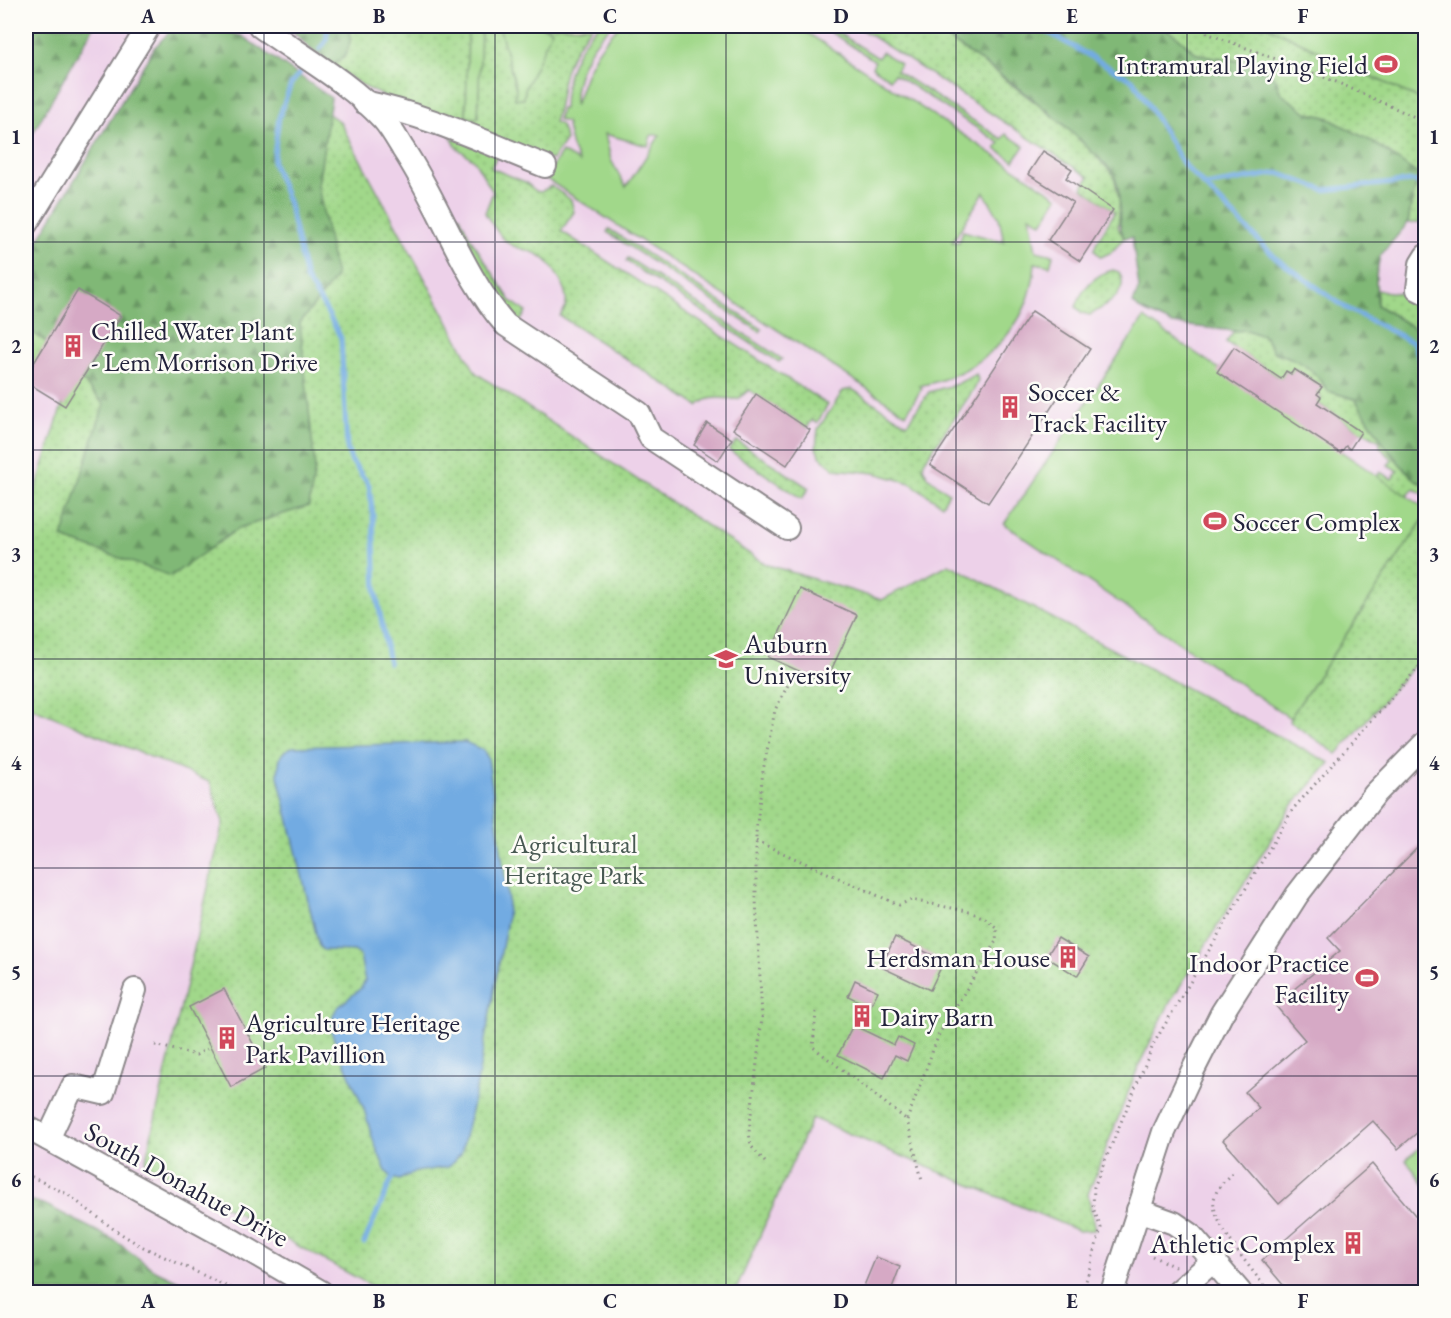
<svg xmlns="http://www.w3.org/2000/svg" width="1451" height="1318" font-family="'EB Garamond',serif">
<defs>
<pattern id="grass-dots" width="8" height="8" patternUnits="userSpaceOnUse" patternTransform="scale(1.5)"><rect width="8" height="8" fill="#a1d88a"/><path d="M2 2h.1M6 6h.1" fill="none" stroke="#8ab978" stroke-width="1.8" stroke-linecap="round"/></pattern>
<pattern id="forest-firs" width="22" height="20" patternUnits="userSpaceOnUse" patternTransform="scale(1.5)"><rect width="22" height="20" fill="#80b876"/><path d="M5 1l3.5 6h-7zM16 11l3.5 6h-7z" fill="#689562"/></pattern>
</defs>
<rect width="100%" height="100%" fill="#fdfcf7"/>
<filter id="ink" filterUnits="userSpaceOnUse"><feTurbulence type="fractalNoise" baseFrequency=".0167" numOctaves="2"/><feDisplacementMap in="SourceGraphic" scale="12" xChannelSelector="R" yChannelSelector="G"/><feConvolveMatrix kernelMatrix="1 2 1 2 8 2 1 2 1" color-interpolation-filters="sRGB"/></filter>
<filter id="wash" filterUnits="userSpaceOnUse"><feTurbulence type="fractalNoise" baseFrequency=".008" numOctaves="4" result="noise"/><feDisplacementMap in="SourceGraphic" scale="24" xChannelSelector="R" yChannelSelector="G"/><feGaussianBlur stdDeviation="1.35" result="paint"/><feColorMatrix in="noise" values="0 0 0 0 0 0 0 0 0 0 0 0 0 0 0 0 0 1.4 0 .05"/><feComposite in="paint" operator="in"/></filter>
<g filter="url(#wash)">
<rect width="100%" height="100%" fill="#f8eddb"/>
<rect fill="#edd1e9" x="26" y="26" width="1399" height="1266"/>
<g fill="url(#grass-dots)" stroke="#627d62" stroke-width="1.5">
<path d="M 205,26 L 340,122 L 476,373 L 765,564 L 882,600 L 949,564 L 1330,763 L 1291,807 L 1169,1004 L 1139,1065 L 1088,1194 L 1095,1230 L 1079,1231 L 812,1118 L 735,1292 L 383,1292 L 145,1163 L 223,822 L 210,782 L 26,705 L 26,520 L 68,386 L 26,362 L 26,282 Z"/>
<path d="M 347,26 L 468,26 L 466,117 L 478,118 L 481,26 L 499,26 L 516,89 L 515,98 L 523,99 L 525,89 L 551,30 L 540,26 L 592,26 C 579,41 567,60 563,80 C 560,96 560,106 554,122 L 561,125 L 566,140 L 552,160 L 387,98 L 367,88 L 330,65 L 351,32 Z"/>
<path d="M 856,26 L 927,26 L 966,50 L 1070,129 L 1114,175 L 1120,204 L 1118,227 L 1124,238 L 1112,252 L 1101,257 L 1094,250 L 1096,243 L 1115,212 L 1082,188 L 1089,177 Z"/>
<path d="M 1162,26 L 1267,26 L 1425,102 L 1425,223 L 1408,223 L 1411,204 L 1419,175 L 1396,160 L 1388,152 L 1326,117 L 1308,113 L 1283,95 L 1278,88 L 1277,81 L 1250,63 L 1197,54 L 1178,37 Z"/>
<path d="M 451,137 L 497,155 L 491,168 L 525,182 L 536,191 L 541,192 L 551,186 L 571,200 L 574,212 L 561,231 L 828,405 L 817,423 L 812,420 L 807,428 L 749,390 L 738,399 C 723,399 709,394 698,406 L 560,316 C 562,313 564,311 565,308 C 571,293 552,262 539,255 C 530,250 516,249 508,243 C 498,235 492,224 485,213 L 493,192 L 474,160 L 457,148 Z"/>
<path d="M 449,216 L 460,216 L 469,236 L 510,300 L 526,312 L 520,322 C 491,300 468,248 449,216 Z"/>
<path d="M 1113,270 L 1119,272 C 1131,292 1106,306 1090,315 L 1082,313 L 1076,307 C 1082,289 1093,275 1113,270 Z"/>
<path d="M 1375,290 L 1411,295 L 1412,309 L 1425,316 L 1425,339 L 1419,331 L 1377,305 Z"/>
<path d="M 1247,330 L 1265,337 L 1274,352 C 1299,360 1313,367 1328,391 L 1355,399 L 1416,481 L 1425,484 L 1425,495 L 1414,489 L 1407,496 L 1377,476 L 1380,472 L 1392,479 L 1398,471 L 1388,465 L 1392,459 L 1380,447 L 1380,441 L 1366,433 L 1361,432 L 1317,403 L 1321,397 L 1317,394 L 1322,387 L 1295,369 L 1291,374 L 1286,371 L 1281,379 L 1226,342 L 1234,331 Z"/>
<path d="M 976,374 L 978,380 L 975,388 L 924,462 L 923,468 L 929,478 L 949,493 L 942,505 L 910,483 L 875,473 L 834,469 L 820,456 L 816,448 L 818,429 L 843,391 L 852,389 L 907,424 L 929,392 L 957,384 Z"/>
<path d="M 737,441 L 809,488 L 802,499 L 729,450 Z"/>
<path d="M 1425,517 L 1425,653 L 1337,754 L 1289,721 L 1290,718 Z"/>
</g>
<g fill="url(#forest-firs)" stroke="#516d58" stroke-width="1.5">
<path d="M 26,26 L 94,26 L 26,145 Z"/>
<path d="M 175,26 L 205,26 L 242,36 L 331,98 L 318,186 L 336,277 L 300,323 L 315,468 L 309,506 L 239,528 L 171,576 L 62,538 L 104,404 L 46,342 L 26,328 L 26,260 L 154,48 Z"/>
<path d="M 288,26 L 347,26 C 355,40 347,61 330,65 L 309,48 Z"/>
<path d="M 927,26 L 1162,26 L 1178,37 L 1197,54 L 1250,63 L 1268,72 L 1277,81 L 1278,88 L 1283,95 L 1308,113 L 1326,117 L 1371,141 L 1419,175 L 1411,204 L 1408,223 L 1380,256 L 1376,275 L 1377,305 L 1419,331 L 1425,339 L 1425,484 L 1416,481 L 1399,463 L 1386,447 L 1355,399 L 1328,391 C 1313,367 1299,360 1274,352 L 1265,337 L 1247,330 L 1234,331 L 1172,324 L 1139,309 L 1133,303 L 1139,288 L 1132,237 L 1124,238 C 1115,219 1124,196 1114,175 C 1111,168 1101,161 1095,155 C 1047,105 986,63 927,26 Z"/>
<path d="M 26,1199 L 46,1205 L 114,1240 L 153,1269 L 202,1292 L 26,1292 Z"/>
</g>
<g fill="#a1d88a" stroke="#627d62" stroke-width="1.5" fill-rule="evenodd">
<path d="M 468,26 L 481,26 L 478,118 L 466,117 Z"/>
<path d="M 499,26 L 540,26 L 552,30 L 525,89 L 524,99 L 515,99 L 516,88 Z"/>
<path d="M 597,26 L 611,26 C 589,46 573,75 575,106 C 586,72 593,51 619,26 L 797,26 L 1058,197 L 1042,223 L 1030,216 L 1036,251 L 1053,255 L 1050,266 L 1035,263 C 1032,328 980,374 919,386 L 922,388 L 906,414 L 545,178 L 562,152 L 579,162 L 572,147 L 566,122 L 558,120 L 561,109 L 564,109 C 564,78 575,49 597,26 ZM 605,134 L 648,146 L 651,135 L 660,135 L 626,187 L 611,160 ZM 984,192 L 999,218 L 1004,242 L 963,231 L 959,242 L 952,242 Z"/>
<path d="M 821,26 L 828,26 L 878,58 L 882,52 L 900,64 L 896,71 L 1002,139 L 1006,134 L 1024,146 L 1014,161 L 996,149 L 1000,143 L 894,74 L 890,79 L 872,67 L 875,61 Z"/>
<path d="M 1267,26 L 1425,26 L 1425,102 Z"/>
<path d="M 609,229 L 762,329 L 760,332 L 607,232 Z"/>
<path d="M 628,258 L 782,359 L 779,362 L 626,261 Z"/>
<path d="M 1144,318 L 1426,509 L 1425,517 L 1290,718 L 1004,524 Z"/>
<path d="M 1425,1143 L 1425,1186 L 1406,1160 Z"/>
</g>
<path fill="#72abe2" stroke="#4a668e" stroke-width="1.5" d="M 465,742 L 483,750 L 488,758 L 508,900 L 507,920 L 475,1094 L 461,1154 L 448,1167 L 415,1172 L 399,1180 L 392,1178 L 386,1171 L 373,1140 L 364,1109 L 332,1034 L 333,1015 L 337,1008 L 361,988 L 365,981 L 360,955 L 354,951 L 323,950 L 319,946 L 278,776 C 279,762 278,751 293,747 Z"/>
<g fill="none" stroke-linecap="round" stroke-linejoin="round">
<g stroke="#72abe2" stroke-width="5">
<path d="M 1037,26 L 1134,81 L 1184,165 L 1277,259 L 1346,308 L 1414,343 L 1426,377"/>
<path d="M 320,49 L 326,41 L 328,26"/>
<path d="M 300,73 L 291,84 L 279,117 L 273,163 L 289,204 L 306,279 L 326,310 L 341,338 L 347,448 L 351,460 L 369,485 L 373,515 L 376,591 L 389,663"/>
<path d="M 1205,186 L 1278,173 L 1324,190 L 1412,181 L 1426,184"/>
<path d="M 364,1243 L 392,1178"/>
</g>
</g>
<g id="blocks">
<g fill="#d6a9c5">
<path d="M 1043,151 L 1072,169 L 1066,178 L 1113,210 L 1080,261 L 1048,240 L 1073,202 L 1028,174 Z"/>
<path d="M 78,290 L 121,316 L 65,406 L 26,382 L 26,376 Z"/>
<path d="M 1032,311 L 1090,349 L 988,503 L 930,465 Z"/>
<path d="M 1234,347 L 1281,379 L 1286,371 L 1291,374 L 1294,369 L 1322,387 L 1317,394 L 1321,397 L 1317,403 L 1361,432 L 1350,449 L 1346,446 L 1340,453 L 1217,372 Z"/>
<path d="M 756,394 L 810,430 L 787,465 L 733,429 Z"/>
<path d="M 707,423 L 732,439 L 718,461 L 694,445 Z"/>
<path d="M 800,589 L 857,615 L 825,683 L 768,657 Z"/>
<path d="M 1425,840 L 1425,1126 L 1398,1149 L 1373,1121 L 1279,1204 L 1223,1140 L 1259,1108 L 1245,1092 L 1305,1040 L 1275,1005 L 1340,951 L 1328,938 Z"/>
<path d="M 895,937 L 944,961 L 930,990 L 881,967 Z"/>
<path d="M 1058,938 L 1089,957 L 1077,976 L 1046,957 Z"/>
<path d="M 855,980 L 878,991 L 870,1007 L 848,996 Z"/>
<path d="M 224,989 L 266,1068 L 231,1087 L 189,1007 Z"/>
<path d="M 853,1025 L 894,1045 L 898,1037 L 914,1045 L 907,1061 L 895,1055 L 884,1078 L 838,1055 Z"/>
<path d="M 1372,1164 L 1425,1227 L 1425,1293 L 1290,1293 L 1262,1260 Z"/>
<path d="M 876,1257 L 900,1267 L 890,1293 L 861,1293 Z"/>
</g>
</g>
</g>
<g filter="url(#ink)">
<use href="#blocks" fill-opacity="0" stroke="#8d888b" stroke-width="1.5"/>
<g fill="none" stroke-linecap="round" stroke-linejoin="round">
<g stroke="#8d888b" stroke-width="26">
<g id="minor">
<path d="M 260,26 C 301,56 348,81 383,119 C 391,128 397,139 403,149 C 440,204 463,277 506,325 L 639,413 L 651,438 L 787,528"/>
<path d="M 364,102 C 427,115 485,142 545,166"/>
<path d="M 26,224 L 149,26"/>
<path d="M 1426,256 L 1421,264 L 1418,289 L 1426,293"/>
<path d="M 26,1127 L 235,1242 L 321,1292"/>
<path d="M 48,1139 L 73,1086 L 103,1093 L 135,990"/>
<path d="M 1138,1210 L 1174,1223 L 1190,1234 L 1240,1292"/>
<path d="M 1112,1292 L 1164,1132 L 1193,1070 L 1222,1013 L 1297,895 L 1375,794 L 1426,742"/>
<path d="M 1178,1292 L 1213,1261"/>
</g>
</g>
<g stroke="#8d888b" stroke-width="3" stroke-dasharray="1.5 4.5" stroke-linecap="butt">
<path d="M 1196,26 L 1209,34 L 1334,81 L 1426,122"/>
<path d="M 756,841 L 899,905 L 911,900 L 967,911 L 985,918 L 997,928 L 996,941 L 939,1034 L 907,1120 L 922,1180"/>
<path d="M 816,1012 L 813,1047 L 907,1120"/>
<path d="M 155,1045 L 196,1055 L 207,1049"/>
<path d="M 765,1162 L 751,1146 L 749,1132 L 762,1018 L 756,899 L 756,833 L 763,771 L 775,710 L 789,683"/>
<path d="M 1232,1173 C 1224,1181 1216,1188 1214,1200 C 1210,1222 1256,1274 1269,1292"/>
<path d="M 26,1174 L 67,1194 L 115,1230 L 139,1245 L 239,1292"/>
<path d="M 1152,1256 L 1177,1268"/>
<path d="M 1083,1292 L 1101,1228 L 1093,1208 L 1094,1187 L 1154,1043 L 1293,809 L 1426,659"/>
</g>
<use href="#minor" stroke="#fff" stroke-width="22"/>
</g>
</g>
<path fill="none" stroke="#22223b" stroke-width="1.5" stroke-opacity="0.55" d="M 264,26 L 264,1292M 495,26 L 495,1292M 726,26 L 726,1292M 956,26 L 956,1292M 1187,26 L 1187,1292M 26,242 L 1426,242M 26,450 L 1426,450M 26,659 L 1426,659M 26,868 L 1426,868M 26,1076 L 1426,1076"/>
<defs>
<g id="stadium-bare" transform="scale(1.8)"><path d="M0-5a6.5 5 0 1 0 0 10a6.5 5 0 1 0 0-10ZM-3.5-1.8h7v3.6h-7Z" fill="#d1495b" stroke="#fdfcf7" stroke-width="2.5" paint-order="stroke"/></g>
<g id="building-bare" transform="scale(1.8)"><path d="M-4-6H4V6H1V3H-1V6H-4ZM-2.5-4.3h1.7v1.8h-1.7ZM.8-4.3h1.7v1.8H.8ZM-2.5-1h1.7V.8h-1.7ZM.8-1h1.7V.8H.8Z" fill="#d1495b" stroke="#fdfcf7" stroke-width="2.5" paint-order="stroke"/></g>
<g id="university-bare" transform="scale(1.8)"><path d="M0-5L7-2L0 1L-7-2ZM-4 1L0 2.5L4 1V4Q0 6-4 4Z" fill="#d1495b" stroke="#fdfcf7" stroke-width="2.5" paint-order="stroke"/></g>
</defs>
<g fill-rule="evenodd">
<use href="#stadium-bare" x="1386" y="64"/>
<use href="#building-bare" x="73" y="346"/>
<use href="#building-bare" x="1010" y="407"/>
<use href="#stadium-bare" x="1215" y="521"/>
<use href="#university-bare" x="726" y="659"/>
<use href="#building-bare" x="1068" y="957"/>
<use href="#stadium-bare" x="1367" y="978"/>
<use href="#building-bare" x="862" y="1016"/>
<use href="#building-bare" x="227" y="1038"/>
<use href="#building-bare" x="1353" y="1243"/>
</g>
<g text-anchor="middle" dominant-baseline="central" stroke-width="5" stroke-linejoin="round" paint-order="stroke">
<g font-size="27" fill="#22223b" stroke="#fdfcf7" text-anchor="start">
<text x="1368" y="64" text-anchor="end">Intramural Playing Field</text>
<text x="91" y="330">Chilled Water Plant<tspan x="91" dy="31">- Lem Morrison Drive</tspan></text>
<text x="1028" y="391">Soccer &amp;<tspan x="1028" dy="31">Track Facility</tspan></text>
<text x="1233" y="521">Soccer Complex</text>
<text x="744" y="643">Auburn<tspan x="744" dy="31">University</tspan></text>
<text x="1050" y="957" text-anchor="end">Herdsman House</text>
<text x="1349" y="962" text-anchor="end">Indoor Practice<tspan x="1349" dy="31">Facility</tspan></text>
<text x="880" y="1016">Dairy Barn</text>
<text x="245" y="1022">Agriculture Heritage<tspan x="245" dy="31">Park Pavillion</tspan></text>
<text x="1335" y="1243" text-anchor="end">Athletic Complex</text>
</g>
<g font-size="27" fill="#485953" stroke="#fdfcf7">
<text x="574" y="843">Agricultural<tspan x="574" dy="31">Heritage Park</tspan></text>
</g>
<g font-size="27" fill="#22223b" stroke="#fdfcf7">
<text transform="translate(187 1184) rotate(29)">South Donahue Drive</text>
</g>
</g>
<rect width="1451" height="1318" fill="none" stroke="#fdfcf7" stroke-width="66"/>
<rect x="33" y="33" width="1385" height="1252" fill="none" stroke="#22223b" stroke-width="2"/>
<g font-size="20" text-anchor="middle" font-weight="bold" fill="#22223b">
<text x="148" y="23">A</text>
<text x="379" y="23">B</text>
<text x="610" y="23">C</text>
<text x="841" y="23">D</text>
<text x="1072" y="23">E</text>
<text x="1303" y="23">F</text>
<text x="16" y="144">1</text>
<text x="1434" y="144">1</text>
<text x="16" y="353">2</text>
<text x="1434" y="353">2</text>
<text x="16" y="561">3</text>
<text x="1434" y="561">3</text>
<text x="16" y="770">4</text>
<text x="1434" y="770">4</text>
<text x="16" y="979">5</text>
<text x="1434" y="979">5</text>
<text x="16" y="1187">6</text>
<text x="1434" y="1187">6</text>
<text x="148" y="1308">A</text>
<text x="379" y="1308">B</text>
<text x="610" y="1308">C</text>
<text x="841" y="1308">D</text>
<text x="1072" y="1308">E</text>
<text x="1303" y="1308">F</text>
</g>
</svg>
